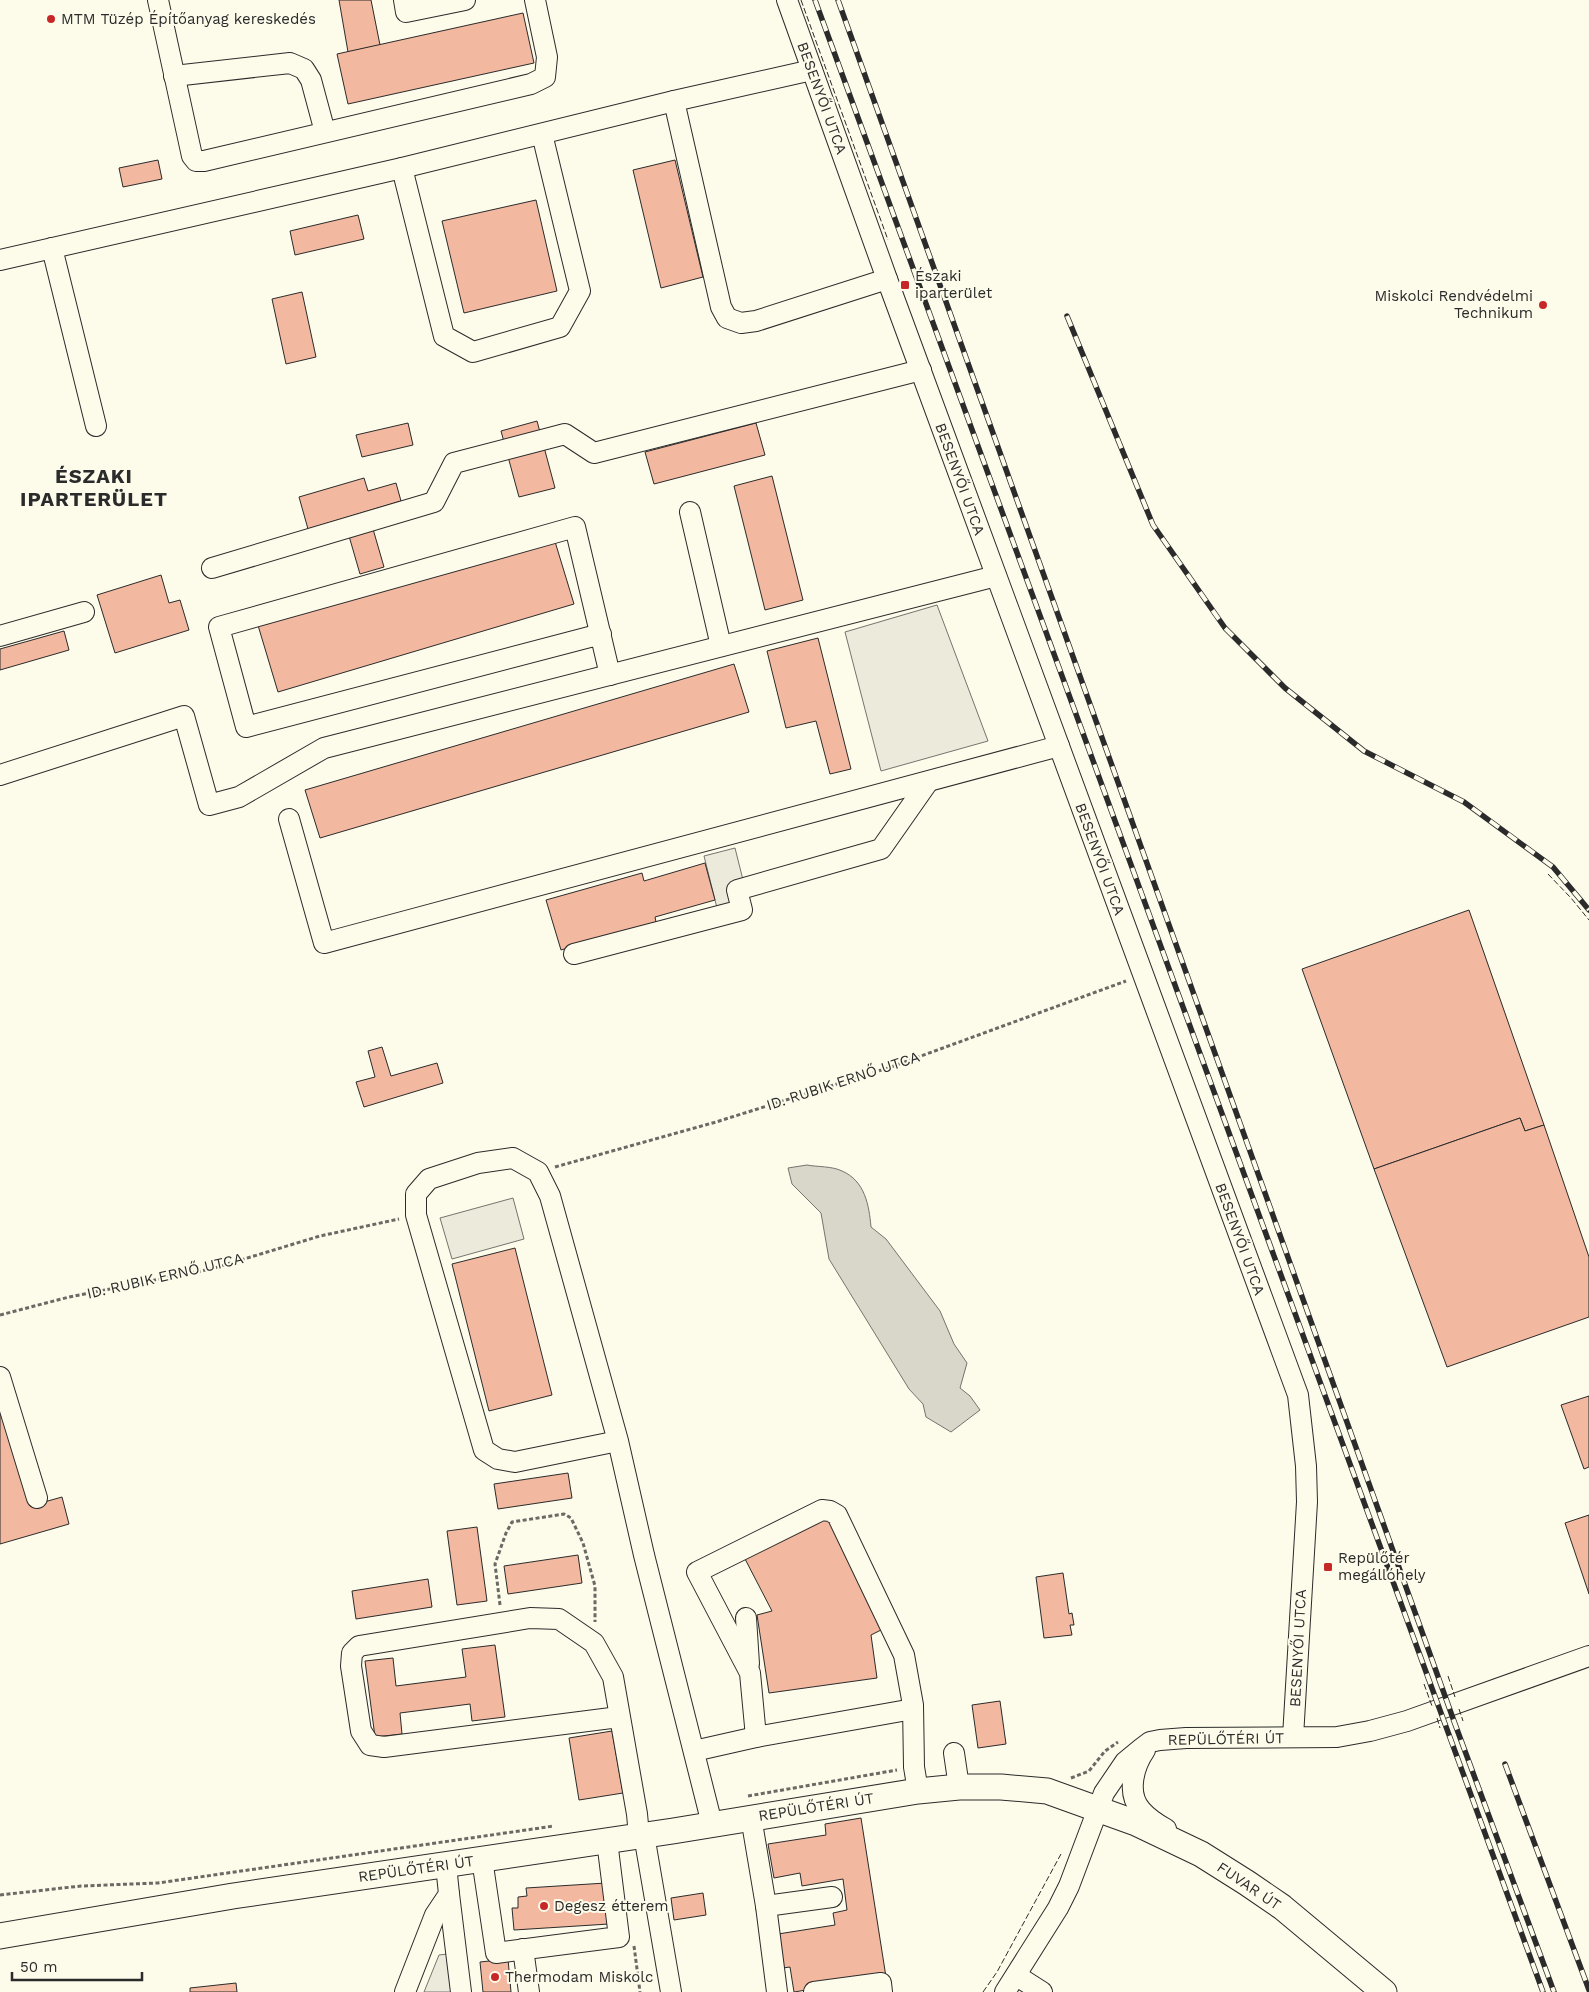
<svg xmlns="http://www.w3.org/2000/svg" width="1589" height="1992" font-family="'Work Sans',sans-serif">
<rect width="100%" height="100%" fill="#fdfbea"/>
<g fill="#eceadb" stroke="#74746e">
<path d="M 937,605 L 988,741 L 881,771 L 845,632 Z"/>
<path d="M 735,848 L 745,888 L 742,910 L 719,916 L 704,856 Z"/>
<path d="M 513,1198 L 524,1239 L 452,1259 L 440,1218 Z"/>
<path d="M 456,1953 L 461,1992 L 424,1992 L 439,1955 Z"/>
</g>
<path fill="#d8d7c9" stroke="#74746e" d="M 807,1165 C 817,1167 832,1166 842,1171 C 865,1181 869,1205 871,1227 L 886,1239 L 940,1311 L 954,1344 L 967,1363 L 960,1388 L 970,1396 L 980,1410 L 951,1432 L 926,1417 L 923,1404 L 909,1389 L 829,1259 L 821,1213 L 792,1184 L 788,1168 Z"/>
<g fill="#f2b8a0" stroke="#2b2b2b">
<path d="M 339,0 L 371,0 L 380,45 L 348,52 Z"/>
<path d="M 523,13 L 534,63 L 348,104 L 337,54 Z"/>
<path d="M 158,160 L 162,179 L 123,187 L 119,168 Z"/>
<path d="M 675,160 L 703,277 L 661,288 L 633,170 Z"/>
<path d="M 536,200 L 557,291 L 464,313 L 442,221 Z"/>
<path d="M 358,215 L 364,239 L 295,255 L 290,231 Z"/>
<path d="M 302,292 L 316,357 L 286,364 L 272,299 Z"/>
<path d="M 537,421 L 555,488 L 519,497 L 501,431 Z"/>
<path d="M 408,423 L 413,445 L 362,457 L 356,435 Z"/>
<path d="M 756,423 L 765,455 L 654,484 L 645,452 Z"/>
<path d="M 772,476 L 803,600 L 765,610 L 734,486 Z"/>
<path d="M 364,478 L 368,491 L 396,483 L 401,501 L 308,529 L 299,497 Z"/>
<path d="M 373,529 L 384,567 L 360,574 L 349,536 Z"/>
<path d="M 553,535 L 574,604 L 278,692 L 257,622 Z"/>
<path d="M 161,575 L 169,603 L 180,600 L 189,630 L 115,653 L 97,595 Z"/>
<path d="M 64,631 L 69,650 L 0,670 L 0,649 Z"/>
<path d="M 818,638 L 851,769 L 830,774 L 816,721 L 786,728 L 767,651 Z"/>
<path d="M 734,664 L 749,712 L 320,838 L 305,790 Z"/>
<path d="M 705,863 L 715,900 L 655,917 L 656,922 L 561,950 L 546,900 L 642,873 L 644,881 Z"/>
<path d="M 1469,910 L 1544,1125 L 1525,1131 L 1520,1118 L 1374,1169 L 1302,969 Z"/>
<path d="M 382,1047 L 391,1076 L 437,1063 L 443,1083 L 364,1107 L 356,1082 L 375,1077 L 368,1051 Z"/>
<path d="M 1520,1118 L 1525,1131 L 1544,1125 L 1589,1257 L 1589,1317 L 1447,1367 L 1374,1169 Z"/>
<path d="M 515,1248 L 552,1395 L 489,1411 L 452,1264 Z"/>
<path d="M 1589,1396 L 1589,1467 L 1584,1469 L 1561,1405 Z"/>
<path d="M 4,1413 L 30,1506 L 62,1497 L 69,1524 L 0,1544 L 0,1414 Z"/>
<path d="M 568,1473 L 572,1498 L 498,1509 L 494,1484 Z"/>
<path d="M 830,1515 L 887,1627 L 871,1635 L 877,1678 L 769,1693 L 757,1615 L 772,1611 L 744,1557 Z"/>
<path d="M 1589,1515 L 1589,1594 L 1565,1523 Z"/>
<path d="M 477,1527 L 487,1601 L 457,1605 L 447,1531 Z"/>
<path d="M 578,1555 L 582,1583 L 508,1594 L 504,1566 Z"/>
<path d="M 1063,1573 L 1069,1614 L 1072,1613 L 1074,1625 L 1070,1625 L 1072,1635 L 1044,1638 L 1036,1577 Z"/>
<path d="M 428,1579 L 432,1607 L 356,1619 L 352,1591 Z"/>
<path d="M 495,1645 L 505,1717 L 472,1721 L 470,1704 L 400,1713 L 402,1734 L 375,1737 L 365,1661 L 393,1658 L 396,1686 L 466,1677 L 462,1649 Z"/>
<path d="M 1000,1701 L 1006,1744 L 978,1748 L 972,1705 Z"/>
<path d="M 612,1731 L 623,1793 L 579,1800 L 569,1738 Z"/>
<path d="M 861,1818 L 886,1977 L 794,1992 L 790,1967 L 783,1968 L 778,1934 L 835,1925 L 833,1913 L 847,1910 L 843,1879 L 802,1886 L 800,1873 L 774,1878 L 768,1844 L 826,1835 L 825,1824 Z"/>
<path d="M 606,1883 L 609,1924 L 514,1930 L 512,1908 L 518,1908 L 518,1897 L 527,1896 L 526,1888 Z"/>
<path d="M 703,1893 L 706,1915 L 674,1920 L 671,1898 Z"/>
<path d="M 508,1959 L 511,1992 L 483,1992 L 480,1962 Z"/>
<path d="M 236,1983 L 237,1992 L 190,1992 L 190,1988 Z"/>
</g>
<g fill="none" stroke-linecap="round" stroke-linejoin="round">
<g stroke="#2b2b2b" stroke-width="22">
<g id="minor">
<path d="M 158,0 L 192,156 L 196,161 L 204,161 L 531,84 L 545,77 L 547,57 L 535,0"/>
<path d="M 404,0 L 406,12 L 465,0"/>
<path d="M 787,0 L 887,279 L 1298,1395 L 1306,1466 L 1307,1502 L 1293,1737"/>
<path d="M 174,76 L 290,63 L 304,69 L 311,80 L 325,132"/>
<path d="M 674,101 L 721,307 L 727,318 L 741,323 L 756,321 L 887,279"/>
<path d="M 402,168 L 444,336 L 473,352 L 560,327 L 580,291 L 542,134"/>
<path d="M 52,248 L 96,426"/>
<path d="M 0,260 L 402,168 L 674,101 L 812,70"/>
<path d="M 690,512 L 721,646"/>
<path d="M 212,568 L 434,502 L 454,463 L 565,434 L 594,453 L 921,370"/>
<path d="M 601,634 L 246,727 L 219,627 L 575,527 L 610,675"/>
<path d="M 0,636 L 84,612"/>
<path d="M 0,775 L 184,716 L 209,805 L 239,797 L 324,748 L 996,576"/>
<path d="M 289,819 L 324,943 L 1059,746"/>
<path d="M 574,954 L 742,910 L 737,890 L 881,849 L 928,782"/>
<path d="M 0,1377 L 37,1498"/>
<path d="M 618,1441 L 515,1462 L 498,1459 L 484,1450 L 416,1215 L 416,1194 L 429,1179 L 478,1163 L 513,1158 L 538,1172 L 550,1196 L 618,1441 L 644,1555 L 712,1824"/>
<path d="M 746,1618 L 749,1664"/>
<path d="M 619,1717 L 384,1747 L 370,1745 L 361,1731 L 351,1666 L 352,1653 L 359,1646 L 530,1618 L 559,1619 L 594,1643 L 613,1677 L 637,1814 L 639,1836"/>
<path d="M 756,1737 L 750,1673 L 697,1572 L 822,1510 L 830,1511 L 837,1515 L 904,1655 L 913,1705 L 914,1767 L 918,1791"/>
<path d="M 1145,1750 C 1134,1766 1126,1793 1141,1810 C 1147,1817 1157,1824 1166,1829"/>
<path d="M 694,1751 L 756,1737 L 913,1709"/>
<path d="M 954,1753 L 959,1787"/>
<path d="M 751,1817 L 766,1906 L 777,1992"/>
<path d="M 644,1835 L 671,1992"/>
<path d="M 482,1859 L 496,1953 L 619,1937 L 608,1849 L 609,1840"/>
<path d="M 449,1894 L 461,1992"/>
<path d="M 766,1906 L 832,1897"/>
<path d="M 523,1949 L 529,1992"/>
<path d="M 1017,1976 L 1042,1992"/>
<path d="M 405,1992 L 435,1915 L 449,1894 L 446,1865"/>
<path d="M 814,1992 L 881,1983 L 882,1992"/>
<path d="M 1005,1992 L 1058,1908 L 1069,1886 L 1104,1793 L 1125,1762 L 1142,1748 L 1150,1742 L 1160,1740 L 1186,1738 L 1337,1737 L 1370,1731 L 1407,1721 L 1589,1656"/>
</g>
</g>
<g stroke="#2b2b2b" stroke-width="27">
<path id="major" d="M 0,1936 L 233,1896 L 673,1831 L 918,1791 L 959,1787 L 1001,1787 L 1047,1791 L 1136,1823 L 1201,1854 L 1247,1883 L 1282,1907 L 1384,1992"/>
</g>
<g stroke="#6a6964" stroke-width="3" stroke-dasharray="4 2.5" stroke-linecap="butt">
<path d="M 555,1167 L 716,1122 L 891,1067 L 1126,981"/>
<path d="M 0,1315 L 69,1297 L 211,1269 L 320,1236 L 399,1219"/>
<path d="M 500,1605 L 495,1564 L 506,1533 L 512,1522 L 564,1514 L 571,1518 L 583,1543 L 595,1586 L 595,1622"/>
<path d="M 1071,1778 L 1089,1771 L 1105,1751 L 1118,1742"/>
<path d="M 748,1796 L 897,1770"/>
<path d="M 0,1895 L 81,1886 L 158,1883 L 554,1826"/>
<path d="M 634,1946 L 640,1992"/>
</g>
<use href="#minor" stroke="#fdfbea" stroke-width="20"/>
<use href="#major" stroke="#fdfbea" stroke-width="25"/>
<g stroke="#2b2b2b" stroke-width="5.5">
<g id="rail">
<path d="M 815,0 L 1543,1992"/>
<path d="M 838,0 L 1455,1724 L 1554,1992"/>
<path d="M 1067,316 L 1153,525 L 1225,628 L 1285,688 L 1364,751 L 1464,802 L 1553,867 L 1589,910"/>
<path d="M 1505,1764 L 1589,1990"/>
</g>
</g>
<use href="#rail" stroke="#fdfbea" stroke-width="4" stroke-dasharray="11" stroke-linecap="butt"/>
<g stroke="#2b2b2b" stroke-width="1" stroke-dasharray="6 2.5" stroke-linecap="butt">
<path d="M 801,0 L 888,240"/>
<path d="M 1548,874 L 1571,898 L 1589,920"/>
<path d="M 1448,1676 L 1455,1697"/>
<path d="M 1424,1684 L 1432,1706"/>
<path d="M 1459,1709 L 1463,1721"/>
<path d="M 1437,1718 L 1440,1728"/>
<path d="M 983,1992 L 997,1972 L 1061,1854"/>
</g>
</g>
<g fill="#c62828" stroke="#fdfbea" stroke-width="2">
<circle cx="51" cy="19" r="5"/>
<rect x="900" y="280" width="10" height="10" rx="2.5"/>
<circle cx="1543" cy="305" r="5"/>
<rect x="1323" y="1562" width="10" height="10" rx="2.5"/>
<circle cx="544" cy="1906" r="5"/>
<circle cx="495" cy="1977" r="5"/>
</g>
<g text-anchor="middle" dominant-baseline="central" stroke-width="4" stroke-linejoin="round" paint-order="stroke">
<g font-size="15" fill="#2b2b2b" stroke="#fdfbea" text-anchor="start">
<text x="61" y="19">MTM Tüzép Építőanyag kereskedés</text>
<text x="915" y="276">Északi<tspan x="915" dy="17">iparterület</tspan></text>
<text x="1533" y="296" text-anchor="end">Miskolci Rendvédelmi<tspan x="1533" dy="17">Technikum</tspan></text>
<text x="1338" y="1558">Repülőtér<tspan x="1338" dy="17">megállóhely</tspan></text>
<text x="554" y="1906">Degesz étterem</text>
<text x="505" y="1977">Thermodam Miskolc</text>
</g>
<g font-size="15" fill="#2b2b2b" stroke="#fdfbea">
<text transform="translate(822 98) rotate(70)">BESENYŐI UTCA</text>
<text transform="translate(960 479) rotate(70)">BESENYŐI UTCA</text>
<text transform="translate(1100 859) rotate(70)">BESENYŐI UTCA</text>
<text transform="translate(843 1081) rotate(-18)">ID. RUBIK ERNŐ UTCA</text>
<text transform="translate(1240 1239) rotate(70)">BESENYŐI UTCA</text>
<text transform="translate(165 1276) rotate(-13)">ID. RUBIK ERNŐ UTCA</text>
<text transform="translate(1298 1648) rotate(-87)">BESENYŐI UTCA</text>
<text transform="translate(1226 1739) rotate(-1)">REPÜLŐTÉRI ÚT</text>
<text transform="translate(816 1807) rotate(-9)">REPÜLŐTÉRI ÚT</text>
<text transform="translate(416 1869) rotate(-8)">REPÜLŐTÉRI ÚT</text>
<text transform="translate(1249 1886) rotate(34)">FUVAR ÚT</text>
</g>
<g font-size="20" font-weight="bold" letter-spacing="1" fill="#2b2b2b" stroke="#fdfbea">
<text x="94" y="476">ÉSZAKI<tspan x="94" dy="23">IPARTERÜLET</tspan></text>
</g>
</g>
<path d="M12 1972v8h130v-8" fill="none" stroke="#2b2b2b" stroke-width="2.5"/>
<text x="20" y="1972" font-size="15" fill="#2b2b2b" stroke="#fdfbea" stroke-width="4" paint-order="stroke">50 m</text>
</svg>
